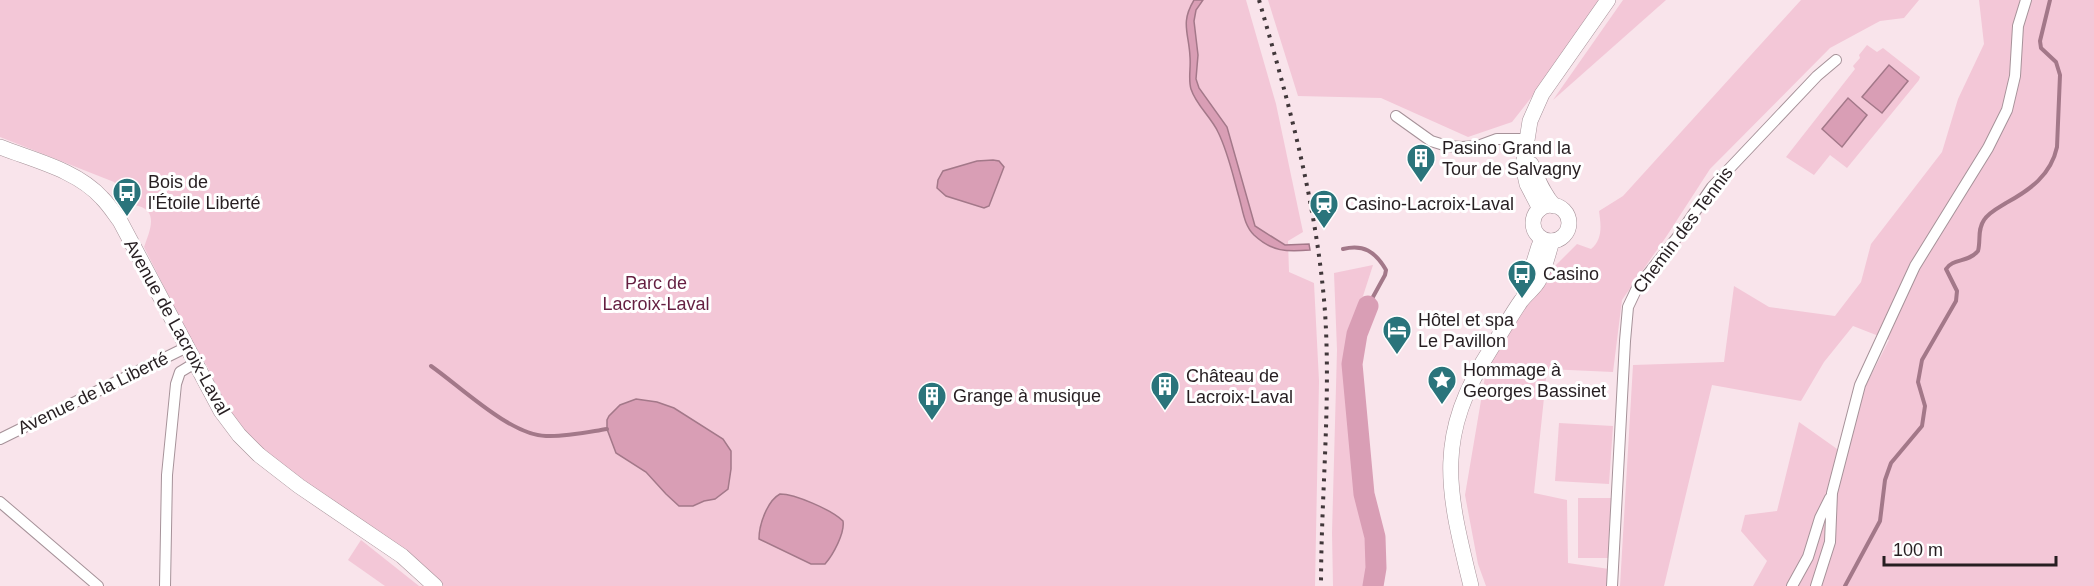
<svg xmlns="http://www.w3.org/2000/svg" width="2094" height="586" font-family="Helvetica,sans-serif">
<rect width="100%" height="100%" fill="#f9e4eb"/>
<g fill="#f3c7d7">
<path d="M 0,0 L 1246,0 L 1276,104 L 1303,232 L 1288,241 L 1289,272 L 1314,283 L 1319,381 L 1315,586 L 443,586 L 414,558 L 258,449 L 231,418 L 208,368 L 181,321 L 144,247 C 150,230 160,209 134,205 L 114,182 L 0,137 Z"/>
<path d="M 1268,0 L 1601,0 L 1538,89 L 1512,122 L 1468,137 L 1381,98 L 1298,96 Z"/>
<path d="M 1623,0 L 1666,0 L 1553,100 Z"/>
<path d="M 1801,0 L 1919,0 L 1904,18 L 1880,21 L 1830,48 L 1710,169 L 1666,237 L 1622,300 L 1613,372 L 1547,369 L 1534,493 L 1567,500 L 1568,563 L 1609,569 L 1607,586 L 1486,586 L 1478,564 L 1465,495 L 1487,365 L 1547,274 L 1577,244 L 1591,249 C 1603,239 1601,225 1599,211 L 1623,196 Z"/>
<path d="M 1979,0 L 2094,0 L 2094,586 L 1753,586 L 1767,561 L 1741,531 L 1745,515 L 1777,511 L 1799,422 L 1847,456 L 1864,389 L 1889,340 L 1853,326 L 1824,362 L 1801,401 L 1712,385 L 1664,586 L 1620,586 L 1633,365 L 1724,362 L 1734,286 L 1769,307 L 1835,316 L 1861,282 L 1871,244 L 1942,152 L 1958,99 L 1984,44 Z"/>
<path d="M 1867,45 L 1877,52 L 1883,48 L 1920,77 L 1919,80 L 1847,168 L 1830,155 L 1814,175 L 1786,157 L 1855,69 L 1853,66 L 1860,58 L 1859,55 Z"/>
<path d="M 1373,265 L 1345,352 L 1361,503 L 1383,570 L 1383,586 L 1333,586 L 1332,533 L 1337,350 L 1334,273 Z"/>
<path d="M 1559,423 L 1613,426 L 1609,484 L 1555,481 Z"/>
<path d="M 1578,498 L 1611,498 L 1608,558 L 1578,558 Z"/>
<path d="M 361,540 L 419,586 L 385,586 L 348,560 Z"/>
</g>
<g fill="#d99eb5" stroke="#a37889" stroke-width="1.5">
<path d="M 1194,0 L 1203,0 L 1196,10 L 1194,21 L 1198,55 L 1196,79 L 1199,88 L 1227,127 L 1255,226 L 1285,245 L 1309,244 L 1310,250 C 1287,252 1272,252 1254,235 C 1244,225 1243,211 1239,197 C 1233,176 1228,152 1218,132 C 1211,117 1196,105 1191,89 C 1188,79 1191,68 1190,57 C 1189,33 1180,23 1194,0 Z"/>
<path d="M 1889,65 L 1908,81 L 1882,113 L 1862,97 Z"/>
<path d="M 1848,98 L 1867,115 L 1842,147 L 1822,129 Z"/>
<path d="M 993,160 L 999,161 L 1004,167 L 989,206 L 984,208 L 946,196 L 937,188 L 938,180 L 943,171 L 977,161 Z"/>
<path d="M 636,399 L 657,402 L 674,408 L 723,439 L 731,451 L 731,469 L 728,489 L 715,499 L 704,501 L 693,506 L 679,506 L 666,494 L 646,472 L 616,453 L 607,429 L 607,420 L 609,416 L 620,405 Z"/>
<path d="M 780,494 C 795,494 832,510 843,521 C 845,533 833,555 825,564 L 811,564 L 759,539 C 759,525 767,501 780,494 Z"/>
</g>
<g fill="none" stroke-linecap="round" stroke-linejoin="round">
<g stroke="#a37889" stroke-width="4">
<path d="M 1343,249 C 1363,244 1375,251 1386,270 L 1385,275 L 1368,306"/>
<path d="M 431,366 C 461,387 510,435 546,436 C 566,437 588,432 607,429"/>
<path d="M 1845,586 L 1880,521 L 1885,480 L 1891,463 L 1922,426 L 1925,406 L 1918,382 L 1922,360 L 1956,301 L 1957,291 L 1946,269 C 1953,258 1968,263 1978,251 C 1981,240 1977,230 1984,220 C 1989,212 1998,208 2006,203 C 2030,190 2051,175 2057,147 L 2060,75 L 2056,62 L 2041,48 L 2040,41 L 2050,0"/>
</g>
<path stroke="#d99eb5" stroke-width="21" d="M 1368,306 L 1357,334 L 1352,364 L 1364,494 L 1375,537 L 1376,568 L 1373,586"/>
<g stroke="#a69299" stroke-width="12">
<g id="street">
<path d="M 1396,116 L 1431,141 L 1447,146 L 1462,147 L 1478,146 L 1497,139 L 1526,139"/>
<path d="M 0,439 L 187,347"/>
<path d="M 0,502 L 98,586"/>
<path d="M 165,586 L 167,475 L 176,384 L 180,372 L 195,363"/>
<path d="M 1612,586 L 1625,341 L 1628,307 L 1637,288 L 1679,235 L 1712,187 L 1817,76 L 1836,60"/>
<path d="M 1792,586 L 1808,557 L 1820,518 L 1830,498"/>
<path d="M 1816,586 L 1830,542 L 1832,493 L 1860,385 L 1915,266 L 1988,148 L 2007,110 L 2015,76 L 2018,26 L 2026,0"/>
</g>
</g>
<g stroke="#a69299" stroke-width="16">
<g id="secondary">
<path d="M 0,147 C 33,160 77,170 102,198 C 109,205 114,213 120,221 L 221,411 L 239,435 L 259,455 L 299,486 L 402,556 L 435,586"/>
<path d="M 1531,164 C 1538,179 1542,192 1554,206"/>
<circle cx="1551" cy="223" r="18"/>
<path d="M 1540,209 L 1527,184 L 1523,166 L 1530,121 L 1542,94 L 1608,0"/>
<path d="M 1524,294 L 1539,246"/>
<path d="M 1471,586 C 1447,488 1434,437 1492,347 C 1502,332 1511,315 1521,301 C 1527,293 1535,288 1539,280 C 1545,268 1548,254 1552,241"/>
</g>
</g>
<use href="#street" stroke="#fff" stroke-width="10"/>
<use href="#secondary" stroke="#fff" stroke-width="15"/>
<path stroke="#41373a" stroke-width="4" stroke-dasharray="3 6" stroke-linecap="butt" d="M 1259,0 C 1289,103 1317,205 1325,312 C 1331,403 1321,495 1321,586"/>
</g>
<defs>
<g id="building-pin" transform="scale(1.5)"><path d="M0 17L-7.5 6A9.5 9.5 0 1 1 7.5 6Z" fill="#2a747b" stroke="#fff"/><path d="M-4-6H4V6H1V3H-1V6H-4ZM-2.5-4.3h1.7v1.8h-1.7ZM.8-4.3h1.7v1.8H.8ZM-2.5-1h1.7V.8h-1.7ZM.8-1h1.7V.8H.8Z" fill="#fff"/></g>
<g id="bus-pin" transform="scale(1.5)"><path d="M0 17L-7.5 6A9.5 9.5 0 1 1 7.5 6Z" fill="#2a747b" stroke="#fff"/><path d="M-5-6H5V4H4V6H2V4H-2V6H-4V4H-5ZM-3.5-4V0h7V-4ZM-3.5 1.2v1.5H-2V1.2ZM2 1.2v1.5H3.5V1.2Z" fill="#fff"/></g>
<g id="station-pin" transform="scale(1.5)"><path d="M0 17L-7.5 6A9.5 9.5 0 1 1 7.5 6Z" fill="#2a747b" stroke="#fff"/><path d="M-3-6H3Q5-6 5-4V2Q5 4 3 4L4.5 6H3L1.5 4h-3L-3 6H-4.5L-3 4Q-5 4-5 2V-4Q-5-6-3-6ZM-3.5-4v3h7v-3ZM-3.5 1v1.5H-2V1ZM2 1v1.5H3.5V1Z" fill="#fff"/></g>
<g id="hotel-pin" transform="scale(1.5)"><path d="M0 17L-7.5 6A9.5 9.5 0 1 1 7.5 6Z" fill="#2a747b" stroke="#fff"/><path d="M-6-4.5h1.5V1H6V5H4.5V3h-9V5H-6ZM-4 0a1.8 1.8 0 1 1 3.6 0ZM.5 0V-2.5h3Q6-2.5 6 0Z" fill="#fff"/></g>
<g id="sight-pin" transform="scale(1.5)"><path d="M0 17L-7.5 6A9.5 9.5 0 1 1 7.5 6Z" fill="#2a747b" stroke="#fff"/><path d="M0-6L1.8-2.2L6-1.7L2.9 1.2L3.7 5.4L0 3.3L-3.7 5.4L-2.9 1.2L-6-1.7L-1.8-2.2Z" fill="#fff"/></g>
</defs>
<g fill-rule="evenodd">
<use href="#building-pin" x="1421" y="158"/>
<use href="#bus-pin" x="127" y="192"/>
<use href="#station-pin" x="1324" y="204"/>
<use href="#bus-pin" x="1522" y="274"/>
<use href="#hotel-pin" x="1397" y="330"/>
<use href="#sight-pin" x="1442" y="380"/>
<use href="#building-pin" x="1165" y="386"/>
<use href="#building-pin" x="932" y="396"/>
</g>
<g text-anchor="middle" dominant-baseline="central" stroke-width="6" stroke-linejoin="round" paint-order="stroke">
<g font-size="18" fill="#261e21" stroke="#fff" text-anchor="start">
<text x="1442" y="148">Pasino Grand la<tspan x="1442" dy="21">Tour de Salvagny</tspan></text>
<text x="148" y="182">Bois de<tspan x="148" dy="21">l'Étoile Liberté</tspan></text>
<text x="1345" y="204">Casino-Lacroix-Laval</text>
<text x="1543" y="274">Casino</text>
<text x="1418" y="320">Hôtel et spa<tspan x="1418" dy="21">Le Pavillon</tspan></text>
<text x="1463" y="370">Hommage à<tspan x="1463" dy="21">Georges Bassinet</tspan></text>
<text x="1186" y="376">Château de<tspan x="1186" dy="21">Lacroix-Laval</tspan></text>
<text x="953" y="396">Grange à musique</text>
</g>
<g font-size="18" fill="#261e21" stroke="#fff">
<text transform="translate(1683 230) rotate(-53)">Chemin des Tennis</text>
<text transform="translate(177 327) rotate(61)">Avenue de Lacroix-Laval</text>
<text transform="translate(93 393) rotate(-26)">Avenue de la Liberté</text>
</g>
<g font-size="18" fill="#651f41" stroke="#fff">
<text x="656" y="283">Parc de<tspan x="656" dy="21">Lacroix-Laval</tspan></text>
</g>
</g>
<path d="M1884 556v9h172v-9" fill="none" stroke="#261e21" stroke-width="3"/>
<text x="1893" y="556" font-size="18" fill="#261e21" stroke="#ffffff" stroke-width="4.5" paint-order="stroke">100 m</text>
</svg>
